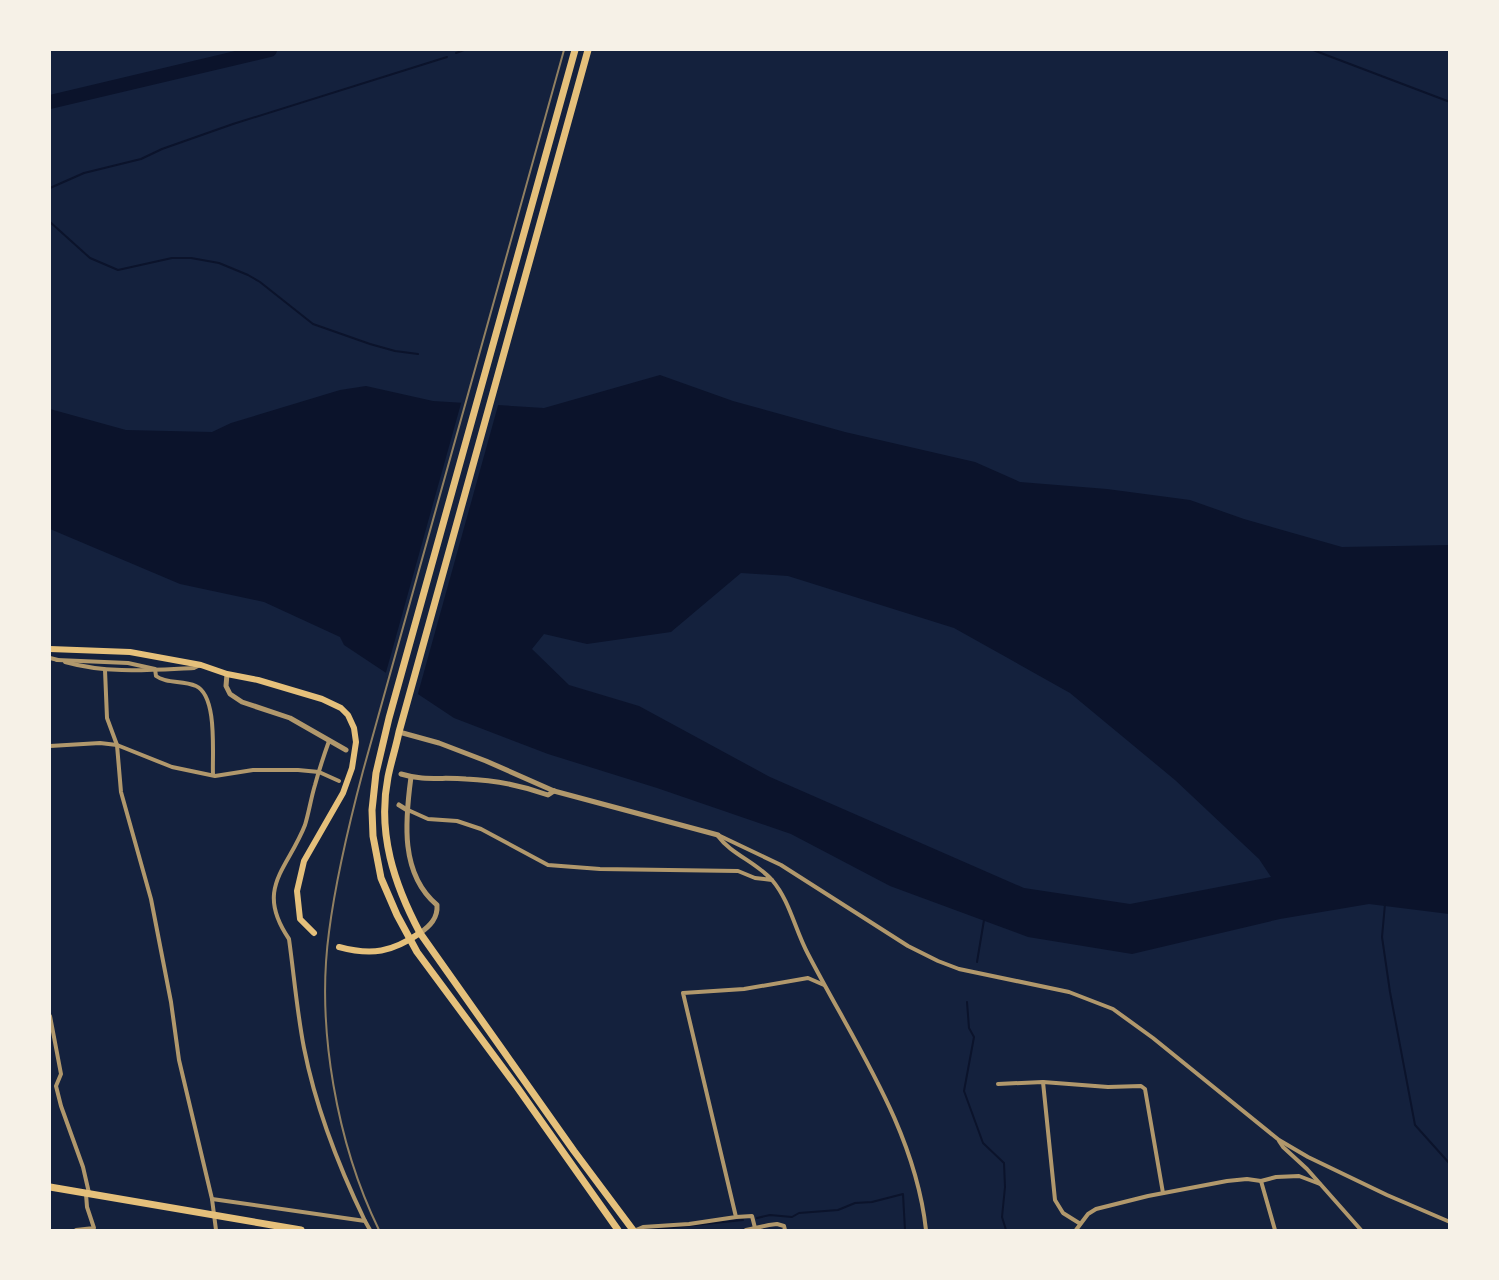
<svg xmlns="http://www.w3.org/2000/svg" width="1499" height="1280" font-family="'PT Serif',serif">
<rect width="100%" height="100%" fill="#14213d"/>
<path fill="#0b132b" fill-rule="evenodd" d="M 660,375 L 733,401 L 845,432 L 975,462 L 1020,482 L 1107,489 L 1190,500 L 1244,519 L 1342,547 L 1449,545 L 1449,914 L 1369,904 L 1280,919 L 1132,954 L 1028,937 L 890,886 L 791,834 L 657,788 L 548,754 L 454,718 L 344,645 L 340,637 L 264,602 L 180,584 L 50,529 L 50,409 L 126,430 L 212,432 L 231,423 L 340,390 L 366,386 L 433,401 L 544,408 ZM 741,573 L 788,576 L 954,628 L 1070,693 L 1175,780 L 1259,859 L 1271,877 L 1130,904 L 1024,888 L 770,777 L 639,706 L 569,685 L 532,649 L 544,634 L 587,644 L 671,632 Z"/>
<path fill="#14213d" d="M 462,400 L 499,402 L 417,697 L 385,676 Z"/>
<g fill="none" stroke-linecap="round" stroke-linejoin="round">
<g stroke="#0b132b" stroke-width="2">
<path d="M 1313,50 L 1450,102"/>
<path d="M 456,53 L 464,50"/>
<path d="M 50,188 L 84,173 L 141,159 L 162,149 L 233,124 L 447,57"/>
<path d="M 50,222 L 90,258 L 118,270 L 172,258 L 191,258 L 219,263 L 248,275 L 260,282 L 313,324 L 370,344 L 395,351 L 418,354"/>
<path d="M 1385,904 L 1382,937 L 1390,992 L 1415,1125 L 1450,1164"/>
<path d="M 977,962 L 984,920"/>
<path d="M 967,1002 L 969,1028 L 974,1037 L 964,1091 L 983,1143 L 1004,1163 L 1005,1187 L 1002,1217 L 1006,1230"/>
<path d="M 757,1218 L 770,1215 L 792,1217 L 799,1213 L 838,1210 L 855,1203 L 872,1202 L 903,1194 L 905,1230"/>
<path d="M 646,1230 L 743,1220"/>
</g>
<path stroke="#0b132b" stroke-width="14" d="M 50,102 L 270,50"/>
<g stroke="#b1986c" stroke-width="4">
<path d="M 50,658 L 58,660"/>
<path d="M 57,660 L 128,663 L 155,669 L 156,676 C 167,684 182,680 196,686 C 218,696 212,755 213,775"/>
<path d="M 65,662 C 108,674 150,670 194,668 L 200,665"/>
<path d="M 105,670 L 107,718 L 117,745 L 121,792 L 151,899 L 171,1002 L 179,1060 L 212,1199 L 216,1230"/>
<path d="M 329,741 C 324,755 319,770 315,785 C 311,798 309,812 305,825 C 288,869 254,888 289,939 C 294,975 297,1012 304,1048 C 316,1109 338,1165 365,1221"/>
<path d="M 50,746 L 100,743 L 117,745 L 172,767 L 215,776 L 253,770 L 298,770 L 319,772 L 339,781"/>
<path d="M 408,810 L 428,819 L 457,821 L 481,829 L 548,865 L 600,869 L 738,871 L 755,878 L 772,880 C 756,862 731,854 718,836"/>
<path d="M 718,835 L 781,865 L 908,946 L 938,961 L 959,969 L 1069,992 L 1113,1009 L 1153,1038 L 1279,1140 L 1308,1157 L 1387,1195 L 1450,1222"/>
<path d="M 772,880 C 790,901 795,930 808,954 C 854,1043 915,1129 926,1230"/>
<path d="M 50,1016 L 61,1074 L 56,1086 L 61,1106 L 83,1167 L 89,1193"/>
<path d="M 1043,1082 L 1055,1200 L 1063,1213 L 1079,1223"/>
<path d="M 998,1084 L 1043,1082 L 1108,1087 L 1141,1086 L 1145,1089 L 1163,1193"/>
<path d="M 1279,1141 L 1283,1147 L 1307,1169 L 1361,1230"/>
<path d="M 1261,1181 L 1275,1230"/>
<path d="M 212,1199 L 365,1221 L 370,1230"/>
<path d="M 736,1217 L 752,1216 L 755,1228"/>
<path d="M 76,1230 L 94,1228 L 87,1207 L 86,1194"/>
<path d="M 636,1230 L 643,1227 L 689,1224 L 736,1217 L 683,993 L 744,989 L 808,978 L 824,985"/>
<path d="M 746,1230 L 769,1225 L 777,1224 L 784,1226 L 785,1230"/>
<path d="M 1076,1230 L 1088,1214 L 1096,1209 L 1148,1196 L 1227,1181 L 1247,1179 L 1261,1181 L 1276,1177 L 1299,1176 L 1320,1184"/>
</g>
<g stroke="#b1986c" stroke-width="5">
<path d="M 227,674 L 226,686 L 230,694 L 242,702 L 290,718 L 346,750"/>
<path d="M 399,732 L 439,743 L 486,761 L 554,791 L 718,835"/>
<path d="M 401,774 C 423,781 443,777 466,779 C 493,780 523,786 548,795 L 554,791"/>
<path d="M 411,777 C 405,821 400,874 437,905 C 438,918 430,926 420,933"/>
<path d="M 399,805 L 407,810"/>
</g>
<g stroke="#e5c07b" stroke-width="6">
<path d="M 50,649 L 130,652 L 201,665 L 227,674 L 258,680 L 322,699 L 341,708 L 348,715 L 354,728 L 356,742 L 352,768 L 343,793 L 304,861 L 297,891 L 300,919 L 314,933"/>
<path d="M 339,947 C 372,956 392,952 420,933"/>
</g>
<g stroke="#e5c07b" stroke-width="7">
<path d="M 575,50 L 389,718 L 376,773 L 372,810 L 373,836 L 381,878 L 397,915 L 417,952 L 517,1087 L 618,1230"/>
<path d="M 588,50 L 399,732 C 396,747 391,762 388,777 C 377,833 394,884 420,933 L 574,1151 L 633,1230"/>
<path d="M 50,1187 L 301,1230"/>
</g>
<path stroke="#918062" stroke-width="2" d="M 379,1230 C 337,1144 316,1028 329,932 C 336,877 349,824 363,771 L 564,50"/>
</g>
<rect width="1499" height="1280" fill="none" stroke="#f6f1e7" stroke-width="102"/>
</svg>
